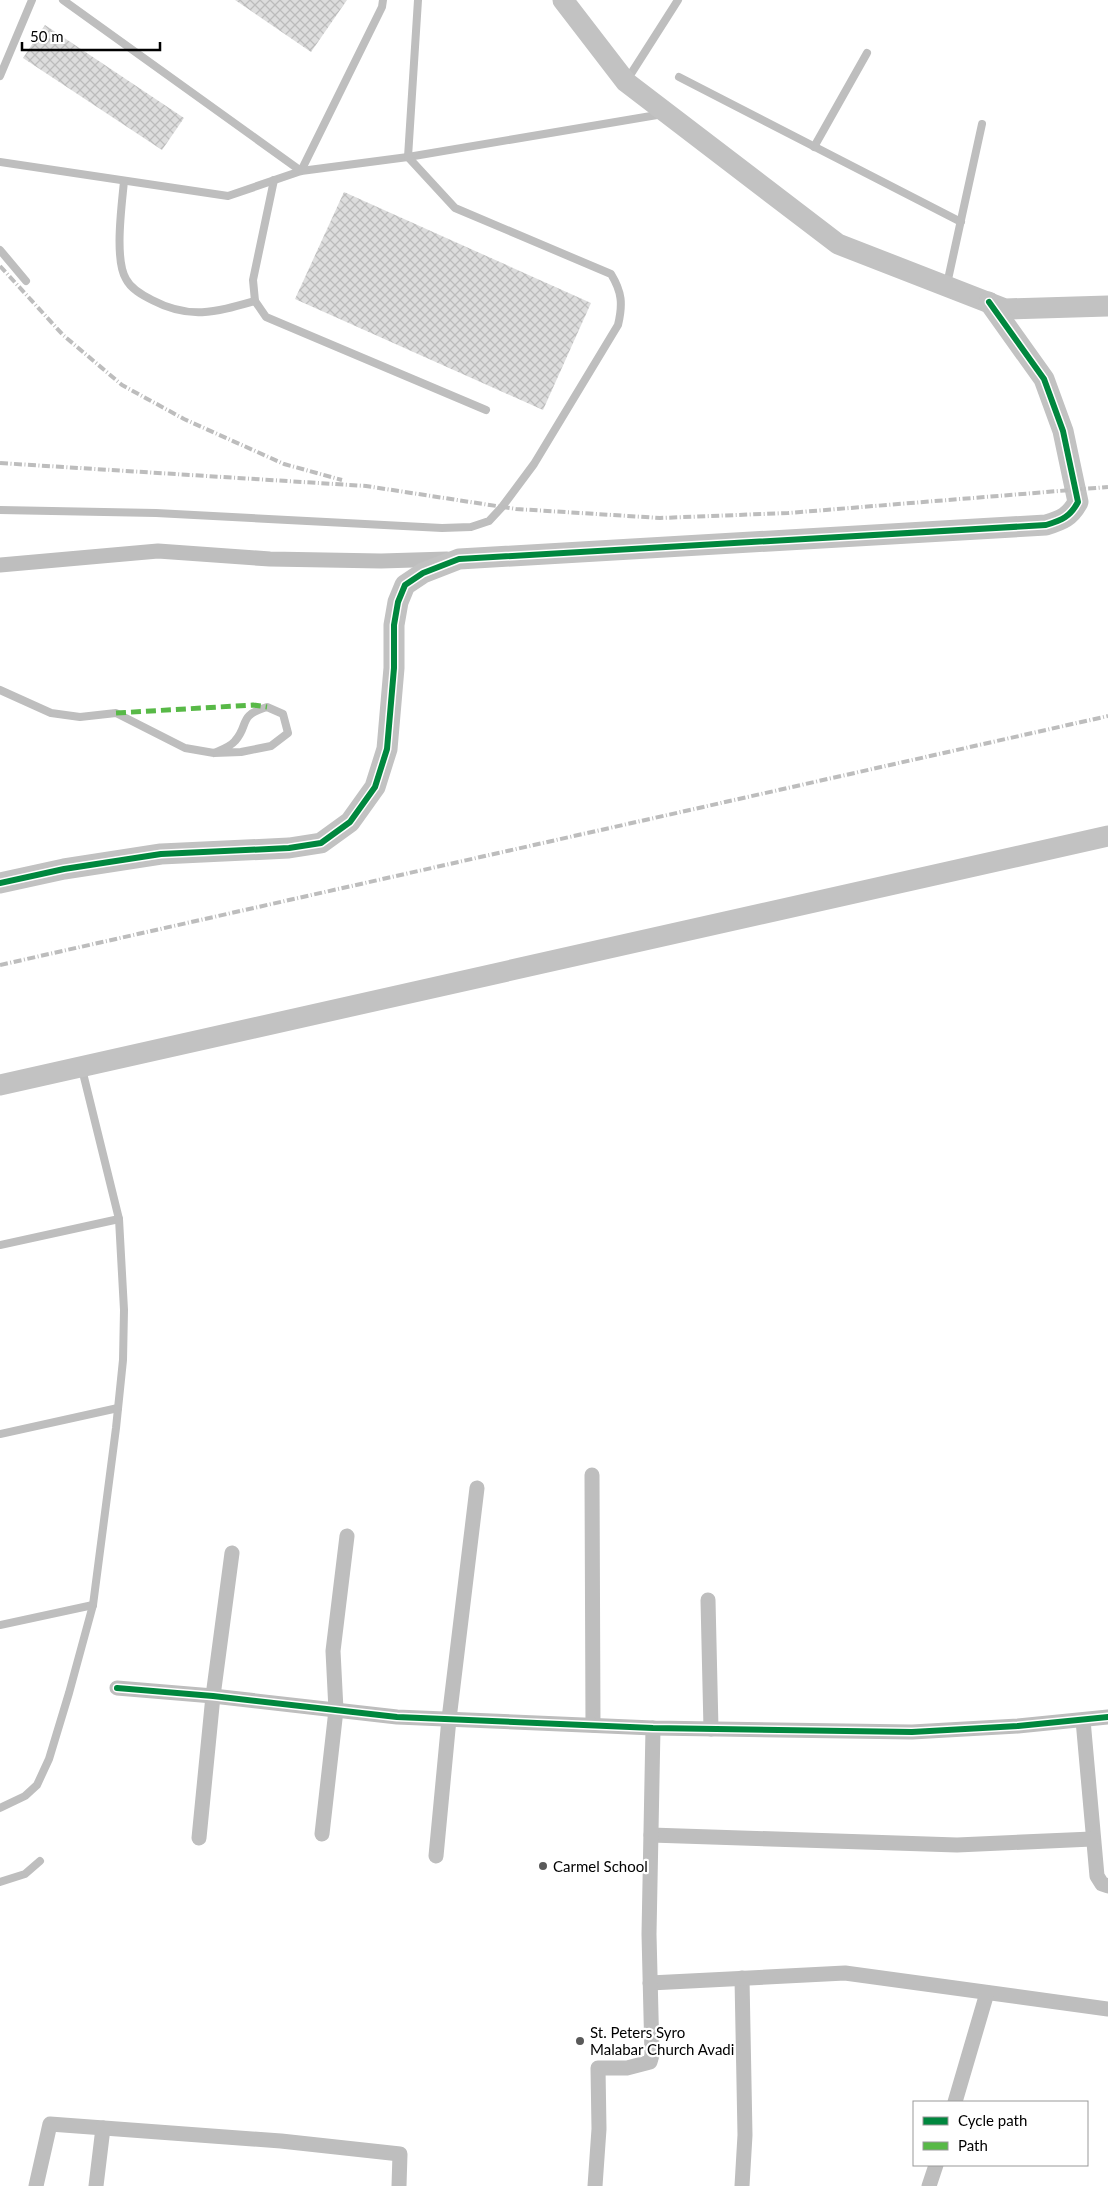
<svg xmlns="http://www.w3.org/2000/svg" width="1108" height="2186" font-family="Lato,sans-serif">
<defs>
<pattern id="building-cross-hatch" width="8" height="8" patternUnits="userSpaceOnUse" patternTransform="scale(1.25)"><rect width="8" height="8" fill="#ddd"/><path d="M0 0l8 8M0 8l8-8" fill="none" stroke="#bcbcbc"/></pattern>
</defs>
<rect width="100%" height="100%" fill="#fff"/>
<g fill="url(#building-cross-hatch)">
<path d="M 235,0 L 347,0 L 311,52 Z"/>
<path d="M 45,25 L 184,118 L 162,150 L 23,58 Z"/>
<path d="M 344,192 L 591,303 L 543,410 L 295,299 Z"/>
</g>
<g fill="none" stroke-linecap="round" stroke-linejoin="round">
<g stroke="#bebebe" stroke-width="8">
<path d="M 63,0 L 301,171 L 382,7 L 383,0"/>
<path d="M 0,76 L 32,0"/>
<path d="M 679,77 L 961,222"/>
<path d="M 627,80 L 678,0"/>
<path d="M 814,147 L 867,53"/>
<path d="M 0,162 L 228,196 L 301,171 L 408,157 L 663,114"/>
<path d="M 274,180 L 253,280 L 255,301 L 266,317 L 486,410"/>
<path d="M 124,181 C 122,204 114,259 126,279 C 131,289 142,295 152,300 C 190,320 216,312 255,301"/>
<path d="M 0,250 L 26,281"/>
<path d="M 947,284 L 982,124"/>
<path d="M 0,510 L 156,513 L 442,528 L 471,527 L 489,521 L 502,507 L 534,464 L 618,325 C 623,304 622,292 611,274 L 455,208 L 408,157 L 418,0"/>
<path d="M 0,690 L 51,713 L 80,717 L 116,713 L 185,748 L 214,753 L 241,752 L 271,746 L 288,733 L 283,714 L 267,707 C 237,716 250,724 235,741 C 230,747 221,750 214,753"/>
<path d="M 0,1245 L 119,1219"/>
<path d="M 0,1434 L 118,1408"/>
<path d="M 0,1625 L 93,1605"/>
<path d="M 0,1808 L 25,1796 L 37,1785 L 49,1759 L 69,1693 L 93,1605 L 116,1428 L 123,1360 L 124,1310 L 119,1219 L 82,1069"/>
<path d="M 0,1882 L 25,1874 L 40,1861"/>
</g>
<g stroke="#bebebe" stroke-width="15">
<path d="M 0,565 L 158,551 L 270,559 L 381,561 L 447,559"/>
<path d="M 592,1475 L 593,1725"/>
<path d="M 708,1600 L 711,1729"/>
<path d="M 117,1688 L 213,1696 L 397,1717 L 653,1728 L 912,1732 L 1018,1726 L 1108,1717"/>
<path d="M 1083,1720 L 1097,1876 L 1102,1884 L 1108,1886"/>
<path d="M 322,1834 L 336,1710 L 333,1651 L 347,1536"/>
<path d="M 651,1835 L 957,1845 L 1092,1839"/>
<path d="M 199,1838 L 213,1696 L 232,1553"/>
<path d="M 436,1856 L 449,1719 L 477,1488"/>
<path d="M 742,1978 L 745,2135 L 742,2186"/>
<path d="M 650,1983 L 845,1973 L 1108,2009"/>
<path d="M 955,2102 L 987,1993"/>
<path d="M 36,2186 L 50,2124 L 281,2141 L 400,2154 L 399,2186"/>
<path d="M 96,2186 L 103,2128"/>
<path d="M 595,2186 L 599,2129 L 598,2068 L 627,2068 L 650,2062 L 652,2055 L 649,1934 L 653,1728"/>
<path d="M 929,2186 L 936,2165"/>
</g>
<g stroke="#c2c2c2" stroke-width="21">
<path d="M 563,0 L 626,82 L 838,244 L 1005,309 L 1108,306"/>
<path d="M 0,883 L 64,869 L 161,854 L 289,848 L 321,843 L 350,822 L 375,787 L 387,749 L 394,668 L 394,625 L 398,602 L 405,585 L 423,573 L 459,559 L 1046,525 C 1062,520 1070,517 1078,502 L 1063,431 L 1044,379 L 989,302"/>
<path d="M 0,1085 L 1108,836"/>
</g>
<g stroke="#bdbdbd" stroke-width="4" stroke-dasharray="8 2.5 1 2.5" stroke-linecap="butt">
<path d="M 0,266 L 63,335 L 122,385 L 184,419 L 284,464 L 342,480"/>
<path d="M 0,463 L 366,486 L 516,509 L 660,518 L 788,513 L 1108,487"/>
<path d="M 0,965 L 1108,716"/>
</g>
<path stroke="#58b947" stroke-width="5" stroke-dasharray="10 5" stroke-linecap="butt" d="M 116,713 L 253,705 L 267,707"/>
<g stroke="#fff" stroke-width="9">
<g id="cycleway">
<path d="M 0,883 L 64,869 L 161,854 L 289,848 L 321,843 L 350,822 L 375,787 L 387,749 L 394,668 L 394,625 L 398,602 L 405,585 L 423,573 L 459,559 L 1046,525 C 1062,520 1070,517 1078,502 L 1063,431 L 1044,379 L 989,302"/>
<path d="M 117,1688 L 213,1696 L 397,1717 L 653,1728 L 912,1732 L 1018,1726 L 1108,1717"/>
</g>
</g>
<use href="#cycleway" stroke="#00873e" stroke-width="6"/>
</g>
<g fill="#595959" stroke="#fff" stroke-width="2">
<circle cx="543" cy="1866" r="5"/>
<circle cx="580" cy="2041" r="5"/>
</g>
<g text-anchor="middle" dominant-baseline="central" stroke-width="4.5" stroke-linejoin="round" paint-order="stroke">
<g font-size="15" fill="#000" stroke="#fff" text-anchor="start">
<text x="553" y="1866">Carmel School</text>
<text x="590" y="2032">St. Peters Syro<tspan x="590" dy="17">Malabar Church Avadi</tspan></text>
</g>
</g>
<rect x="913" y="2101" width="175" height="65" fill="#ffffff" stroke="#999999"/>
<rect x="923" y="2117" width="25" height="8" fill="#00873e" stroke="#999999"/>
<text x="958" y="2126" font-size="15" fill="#000000">Cycle path</text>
<rect x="923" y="2142" width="25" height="8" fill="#58b947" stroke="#999999"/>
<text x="958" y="2151" font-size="15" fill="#000000">Path</text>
<path d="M22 42v8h138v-8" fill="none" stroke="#000000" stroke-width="2.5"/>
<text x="30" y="42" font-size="15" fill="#000000" stroke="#ffffff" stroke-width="4" paint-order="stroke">50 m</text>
</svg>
